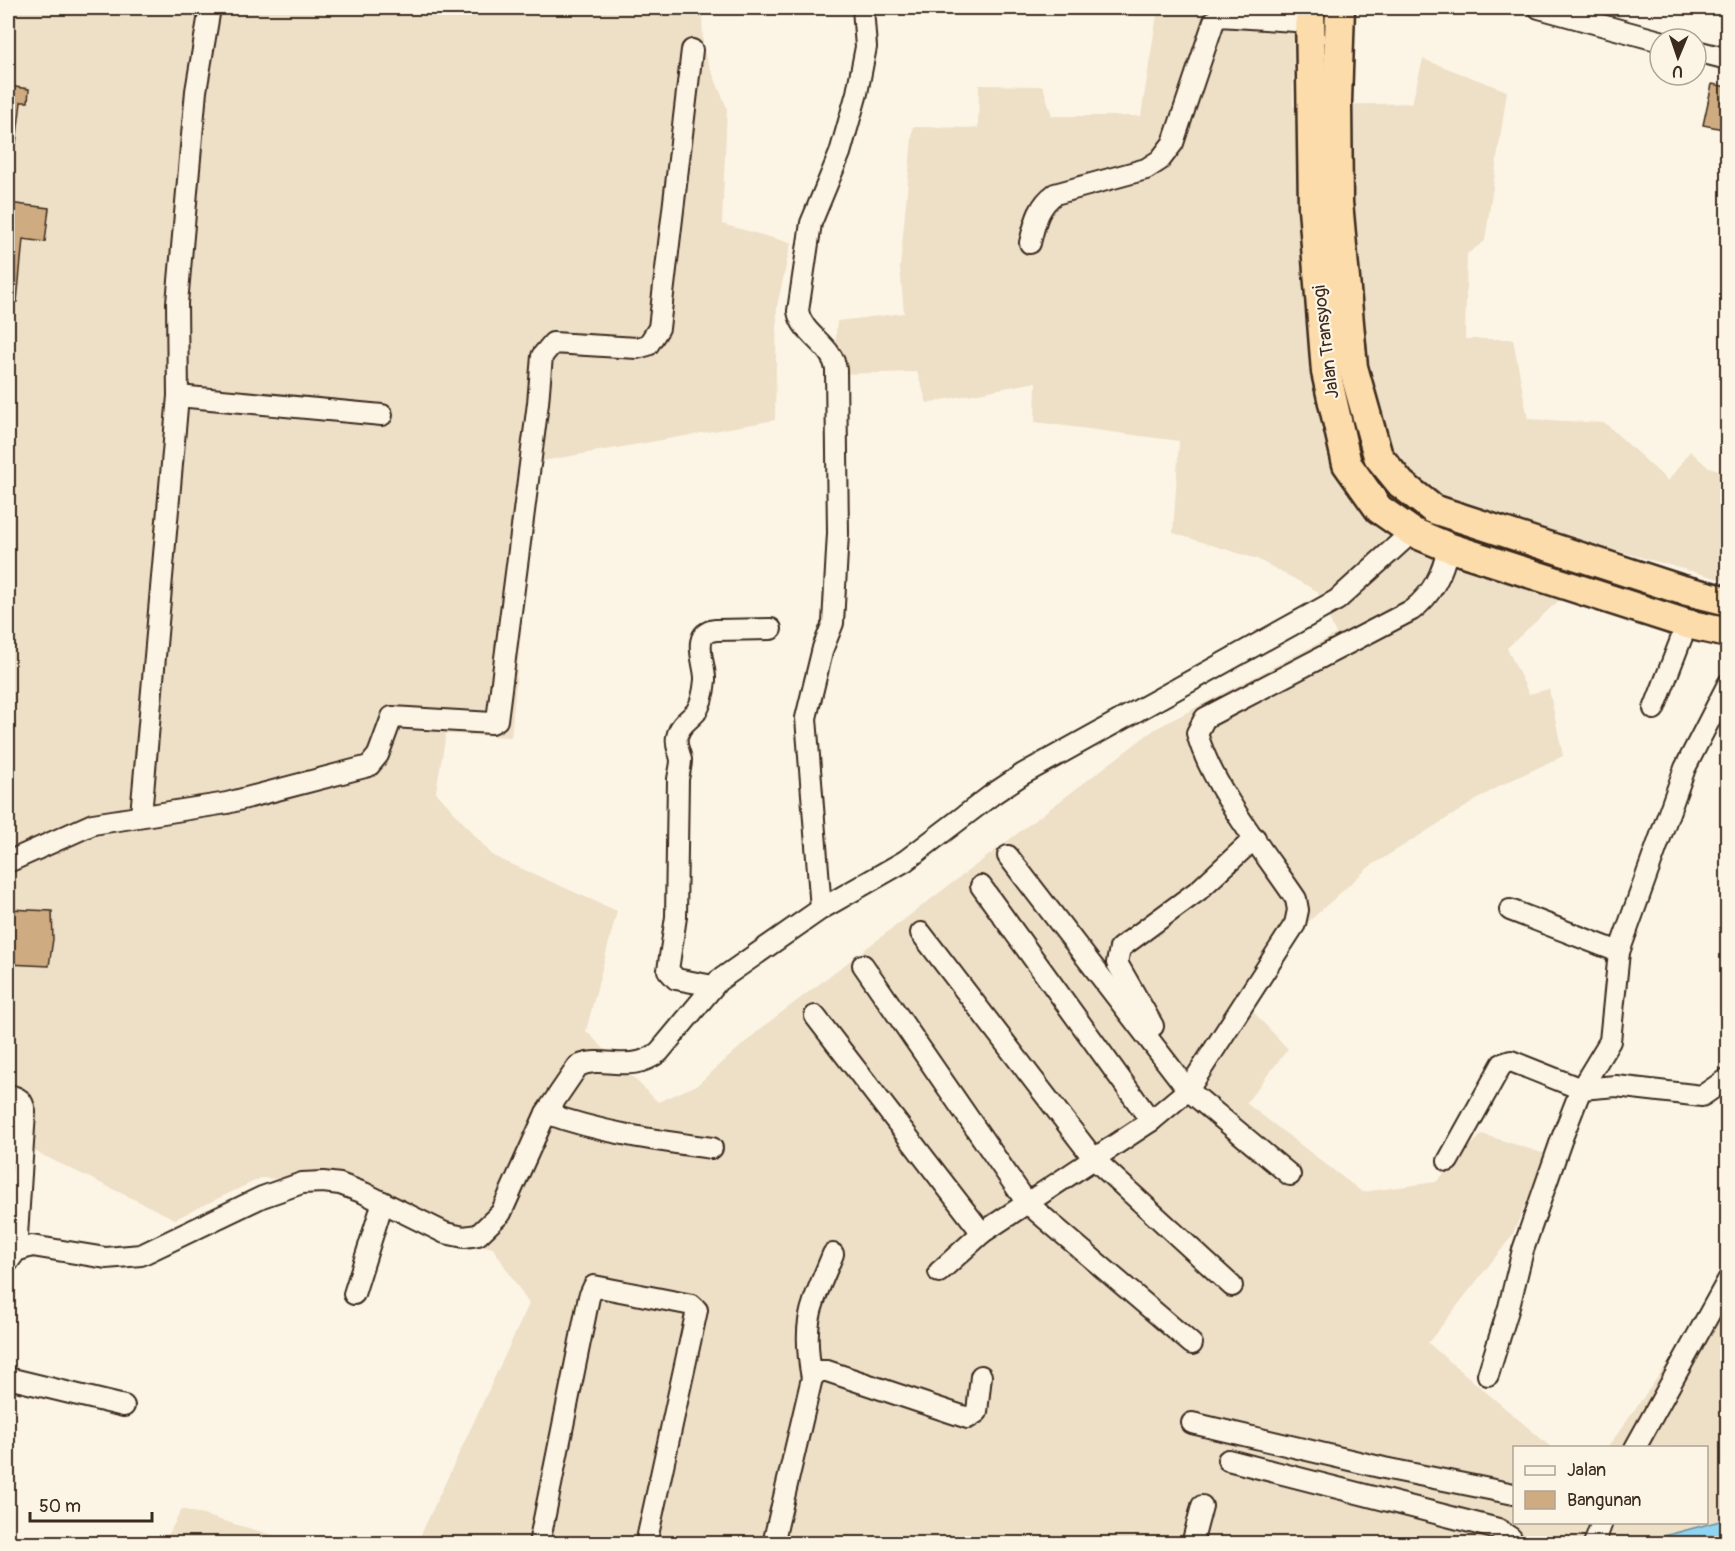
<svg xmlns="http://www.w3.org/2000/svg" width="1735" height="1551" font-family="Pangolin,sans-serif">
<rect width="100%" height="100%" fill="#fcf5e5"/>
<filter id="ink" filterUnits="userSpaceOnUse"><feTurbulence type="fractalNoise" baseFrequency=".0167" numOctaves="2"/><feDisplacementMap in="SourceGraphic" scale="12" xChannelSelector="R" yChannelSelector="G"/><feConvolveMatrix kernelMatrix="1 2 1 2 8 2 1 2 1" color-interpolation-filters="sRGB"/></filter>
<g filter="url(#ink)">
<g fill="#eedfc7">
<path d="M 8,8 L 702,8 L 703,50 L 727,108 L 722,224 L 791,243 L 777,306 L 775,420 L 537,462 L 511,737 L 446,734 L 436,792 L 493,856 L 617,911 L 586,1031 L 658,1102 L 697,1085 L 765,1025 L 1155,729 L 1336,634 L 1317,591 L 1257,559 L 1173,533 L 1179,441 L 1035,422 L 1036,382 L 927,403 L 917,372 L 833,374 L 837,321 L 904,313 L 900,267 L 913,127 L 978,128 L 979,85 L 1043,86 L 1052,116 L 1141,116 L 1158,8 L 1294,8 L 1293,106 L 1412,103 L 1423,59 L 1507,91 L 1485,241 L 1467,254 L 1465,339 L 1513,339 L 1528,419 L 1605,423 L 1668,481 L 1690,451 L 1707,466 L 1727,473 L 1727,581 L 1614,550 L 1507,648 L 1529,694 L 1549,689 L 1563,756 L 1499,786 L 1369,867 L 1285,943 L 1242,1000 L 1288,1049 L 1246,1103 L 1362,1192 L 1436,1182 L 1482,1134 L 1546,1154 L 1512,1236 L 1428,1343 L 1551,1447 L 1514,1448 L 1514,1522 L 1706,1522 L 1706,1448 L 1608,1447 L 1727,1280 L 1727,1519 L 1645,1544 L 417,1543 L 529,1304 L 493,1248 L 400,1223 L 330,1182 L 261,1178 L 175,1219 L 34,1151 L 10,1224 L 8,1223 Z"/>
<path d="M 182,1509 L 300,1543 L 164,1543 Z"/>
</g>
<path fill="#8fd4f1" stroke="#6d909d" stroke-width="1.5" d="M 1727,1519 L 1727,1543 L 1645,1543 L 1646,1541 Z"/>
<g fill="#cfab81" stroke="#3b2a1e" stroke-width="1.5">
<path d="M 1712,84 L 1728,87 L 1728,130 L 1703,125 Z"/>
<path d="M 8,86 L 29,89 L 28,102 L 21,102 L 16,144 L 8,143 Z"/>
<path d="M 8,203 L 49,208 L 45,242 L 23,239 L 17,302 L 8,302 Z"/>
<path d="M 8,909 L 52,911 L 53,939 L 49,966 L 8,964 Z"/>
</g>
<g fill="none" stroke-linecap="round" stroke-linejoin="round">
<g stroke="#3b2a1e" stroke-width="24">
<g id="minor">
<path d="M 1539,8 L 1660,41"/>
<path d="M 1696,51 L 1728,59"/>
<path d="M 1030,243 C 1035,223 1038,206 1055,194 L 1146,169 L 1160,160 L 1173,143 L 1214,21 L 1220,16 L 1310,22"/>
<path d="M 178,396 L 382,415"/>
<path d="M 1654,709 L 1687,624"/>
<path d="M 141,815 L 178,396 L 177,303 L 196,91 L 210,8"/>
<path d="M 1008,856 L 1188,1090 L 1290,1175"/>
<path d="M 8,862 L 93,824 L 227,803 L 369,766 L 378,755 L 392,717 L 492,723 L 497,720 L 538,403 L 542,356 L 553,343 L 637,348 L 648,345 L 659,328 L 692,50"/>
<path d="M 981,886 L 1151,1121"/>
<path d="M 821,909 L 806,718 L 823,648 L 833,623 L 838,533 L 836,370 C 834,346 802,335 798,311 L 811,223 L 840,153 L 857,93 L 866,47 L 863,8"/>
<path d="M 1510,910 L 1619,952"/>
<path d="M 921,933 L 1094,1159 L 1232,1286"/>
<path d="M 863,965 L 1027,1203 L 1192,1344"/>
<path d="M 713,986 L 676,979 L 668,970 L 676,917 L 678,779 C 679,773 681,766 681,760 C 680,752 675,746 677,737 C 680,724 688,721 696,712 C 702,703 704,691 705,680 C 706,664 689,633 716,630 L 771,629"/>
<path d="M 815,1016 L 982,1233"/>
<path d="M 1153,1026 L 1117,963 L 1120,948 L 1199,890 L 1255,838"/>
<path d="M 8,1095 C 19,1097 23,1100 25,1112 L 16,1251"/>
<path d="M 546,1113 C 598,1132 657,1141 712,1148"/>
<path d="M 1448,1161 L 1502,1064 L 1511,1061 L 1581,1089 L 1616,1086 L 1702,1096 L 1728,1078"/>
<path d="M 8,1262 L 16,1251 L 32,1246 L 106,1258 L 141,1255 L 262,1197 L 302,1183 L 323,1182 L 340,1184 L 364,1193 L 445,1233 L 464,1237 L 478,1235 L 501,1213 L 546,1113 L 578,1066 C 605,1054 629,1075 659,1052 L 718,981 L 821,909 L 905,861 L 993,794 L 1023,774 L 1337,600 L 1412,532"/>
<path d="M 939,1272 L 982,1233 L 1151,1121 L 1188,1090 L 1295,924 L 1298,910 L 1296,899 C 1265,853 1211,786 1197,733 L 1205,718 L 1412,610 C 1433,594 1443,573 1448,547"/>
<path d="M 354,1294 L 383,1202"/>
<path d="M 1488,1375 L 1509,1307 L 1523,1250 L 1562,1138 L 1581,1089 L 1610,1041 L 1619,952 L 1685,768 L 1728,684"/>
<path d="M 8,1378 L 124,1406"/>
<path d="M 812,1378 C 801,1319 812,1306 833,1254"/>
<path d="M 1192,1423 L 1384,1468 L 1514,1494"/>
<path d="M 1635,1448 L 1728,1280"/>
<path d="M 1228,1460 L 1498,1529 L 1511,1538 L 1513,1544"/>
<path d="M 539,1544 L 589,1297 L 594,1286 L 692,1305 L 697,1310 L 646,1544"/>
<path d="M 773,1544 L 812,1378 L 819,1371 L 827,1371 L 968,1418 L 977,1412 L 981,1376"/>
<path d="M 1192,1544 L 1202,1506"/>
<path d="M 1594,1544 L 1602,1522"/>
</g>
</g>
<g stroke="#3b2a1e" stroke-width="33">
<g id="highway">
<path d="M 1310,8 L 1313,208 L 1326,372 L 1347,464 L 1379,509 L 1412,532 L 1448,547 L 1687,624 L 1728,633"/>
<path d="M 1340,8 L 1337,102 L 1338,202 L 1353,367 L 1378,456 L 1401,484 L 1433,509 L 1679,589 L 1728,601"/>
</g>
</g>
<use href="#minor" stroke="#fcf5e5" stroke-width="20"/>
<use href="#highway" stroke="#fddcac" stroke-width="28"/>
</g>
</g>
<g text-anchor="middle" dominant-baseline="central" stroke-width="4.5" stroke-linejoin="round" paint-order="stroke">
<g font-size="18" fill="#3b2a1e" stroke="#fcf5e5">
<text transform="translate(1326 342) rotate(-97)">Jalan Transyogi</text>
</g>
</g>
<rect width="1735" height="1551" fill="none" stroke="#fcf5e5" stroke-width="30"/>
<rect x="15" y="15" width="1705" height="1521" fill="none" stroke="#3b2a1e" stroke-width="2" filter="url(#ink)"/>
<rect x="1513" y="1446" width="195" height="78" fill="#fcf5e5" stroke="#afa495" stroke-width="1.5"/>
<rect x="1525" y="1466" width="30" height="9" fill="#fcf5e5" stroke="#afa495" stroke-width="1.5"/>
<text x="1567" y="1476" font-size="18" fill="#3b2a1e">Jalan</text>
<rect x="1525" y="1491" width="30" height="18" fill="#cfab81" stroke="#afa495" stroke-width="1.5"/>
<text x="1567" y="1506" font-size="18" fill="#3b2a1e">Bangunan</text>
<g transform="translate(1678 57) rotate(182)"><circle r="28" fill="#fcf5e5" stroke="#afa495" stroke-width="1.5"/>
<path d="M0-4.5L10 22L0 15L-10 22Z" fill="#3b2a1e"/>
<text y="-9" font-size="16" font-weight="bold" text-anchor="middle" fill="#3b2a1e">U</text>
</g>
<path d="M30 1512v9h122v-9" fill="none" stroke="#3b2a1e" stroke-width="3"/>
<text x="39" y="1512" font-size="18" fill="#3b2a1e" stroke="#fcf5e5" stroke-width="4.5" paint-order="stroke">50 m</text>
</svg>
